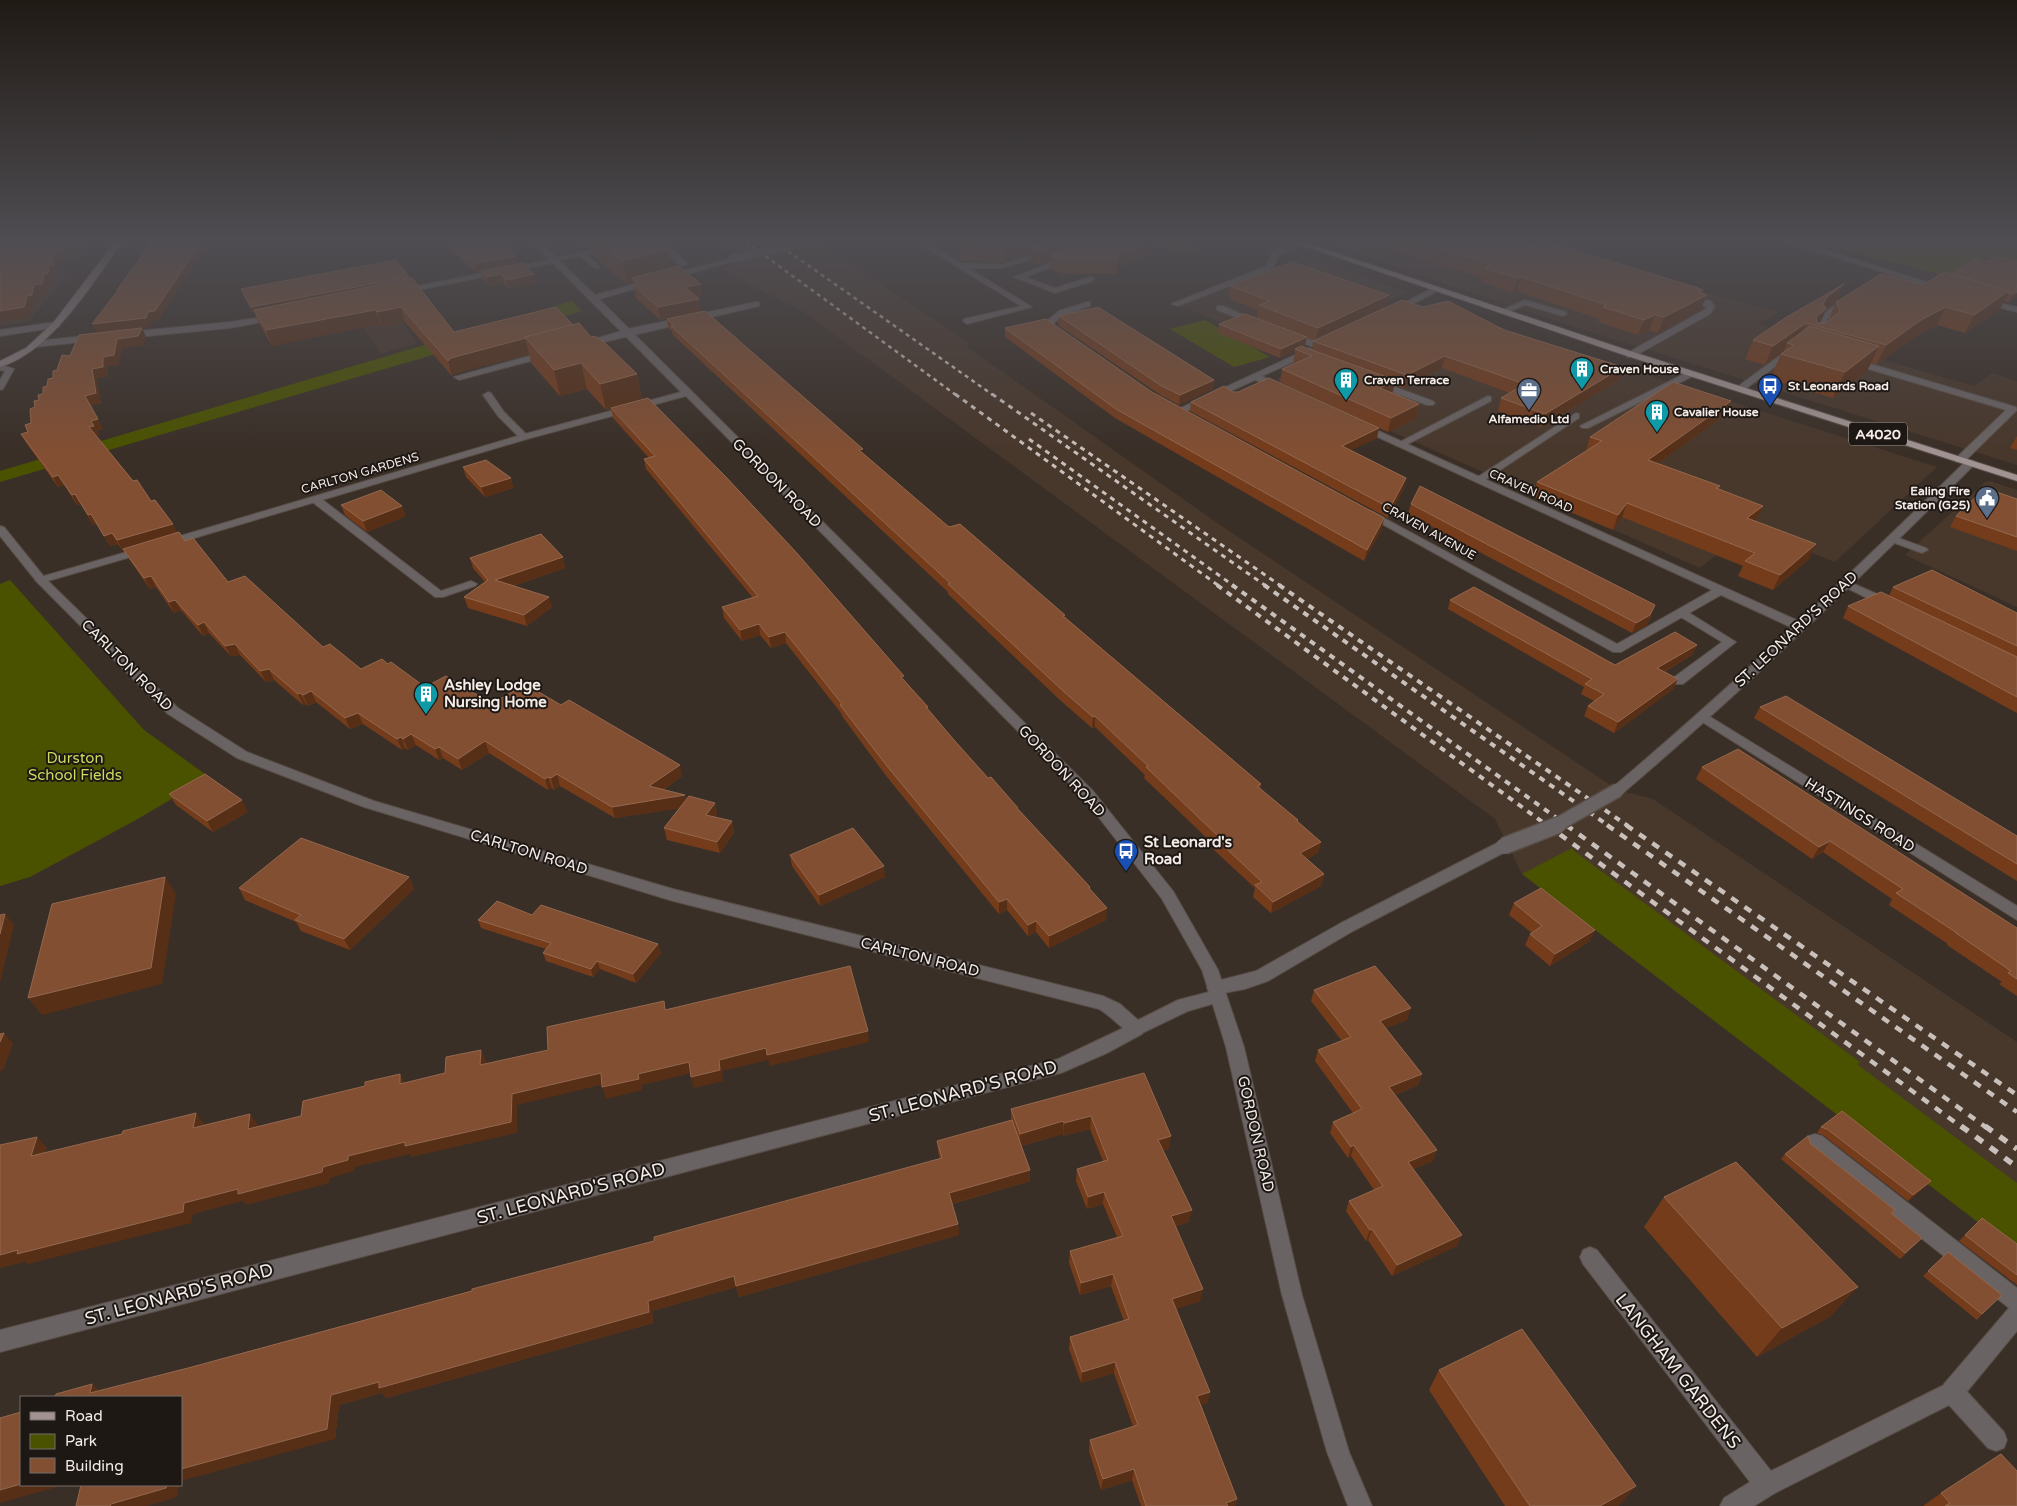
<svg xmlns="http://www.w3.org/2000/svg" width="2017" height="1506" font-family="'Varela Round',sans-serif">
<rect width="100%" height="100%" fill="#3a2f27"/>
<g fill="#48372b">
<path d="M 87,242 L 96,242 L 82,258 L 0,270 L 0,253 Z"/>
<path d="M 713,242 L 819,242 L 970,344 L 966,346 L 1220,525 L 1618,790 L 1653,799 L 2017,1042 L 2017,1252 L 1522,874 L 1495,819 L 801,310 L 759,290 L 720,268 L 739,263 Z"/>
<path d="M 1322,242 L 1540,242 L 1674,284 L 1780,312 L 1759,324 L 1974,386 L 1992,373 L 2017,381 L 2017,465 L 1559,322 Z"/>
<path d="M 1304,256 L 1407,292 L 1294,350 L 1179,306 Z"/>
<path d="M 69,273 L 29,321 L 0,326 L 0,284 Z"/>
<path d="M 388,301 L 417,343 L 381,354 L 351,308 Z"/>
<path d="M 1440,306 L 1547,343 L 1937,467 L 1835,562 L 1749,529 L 1700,568 L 1275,380 L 1424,307 Z"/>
<path d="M 1990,481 L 2017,490 L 2017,607 L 1905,555 L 1985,482 Z"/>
</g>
<g fill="#4a5200">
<path d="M 1815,242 L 2017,242 L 2017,262 L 1982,257 L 1951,277 Z"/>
<path d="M 572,301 L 582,311 L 0,482 L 0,471 Z"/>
<path d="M 1205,320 L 1270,357 L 1234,367 L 1170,329 Z"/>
<path d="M 10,580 L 144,730 L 209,777 L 136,820 L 30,877 L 0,886 L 0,584 Z"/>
<path d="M 1572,848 L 1574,851 L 1860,1062 L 1858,1065 L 2017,1183 L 2017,1252 L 1522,874 Z"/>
</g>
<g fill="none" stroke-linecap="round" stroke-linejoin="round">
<g stroke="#584d46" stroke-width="2">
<g id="service">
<path d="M 649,242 L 666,244 L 688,264 L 681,266 L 661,248 L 649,246 Z"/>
<path d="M 917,242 L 926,242 L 960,263 L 1003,264 L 1074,242 L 1086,242 L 1003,268 L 968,268 L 1032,307 L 967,324 L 963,321 L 964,319 L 1021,306 Z"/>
<path d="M 1297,242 L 1304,244 L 1278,255 L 1273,269 L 1178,306 L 1171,304 L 1267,266 L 1272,252 Z"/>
<path d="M 608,247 L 612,249 L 611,251 L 587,255 L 600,267 L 596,269 L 580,256 L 553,261 L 549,259 Z"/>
<path d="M 1068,256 L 1071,256 L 1071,260 L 1025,277 L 1055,288 L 1090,277 L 1094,279 L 1093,281 L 1055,293 L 1014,277 Z"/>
<path d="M 1684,294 L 1711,301 L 1715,307 L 1710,314 L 1633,357 L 1627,357 L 1627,353 L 1704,310 L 1707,307 L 1684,298 Z"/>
<path d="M 1843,299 L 1850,301 L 1826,320 L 1830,329 C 1827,333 1823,336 1818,335 L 1817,333 L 1821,328 L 1817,322 L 1819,317 Z"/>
<path d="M 1525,300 L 1566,312 L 1567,314 L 1563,316 L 1525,305 L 1504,314 L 1497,312 Z"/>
<path d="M 756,302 L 759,302 L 759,306 L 582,347 L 578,344 L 628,329 Z"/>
<path d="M 1087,302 L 1090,302 L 1090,306 L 1064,315 L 1054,323 L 1054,328 L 1047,326 L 1047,321 L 1059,311 Z"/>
<path d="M 1217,306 L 1223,306 L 1260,322 L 1253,324 L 1217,310 Z"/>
<path d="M 1290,332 L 1322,344 L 1323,346 L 1316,348 L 1287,337 L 1287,333 Z"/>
<path d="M 1793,346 L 1796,347 L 1796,351 L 1743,391 L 1737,391 L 1737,387 Z"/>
<path d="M 547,351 L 550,352 L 550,356 L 459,380 L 454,377 Z"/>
<path d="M 1851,358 L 2016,407 L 2017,410 L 1964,462 L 1956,462 L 1956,458 L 2006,410 L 1848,363 L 1847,361 Z"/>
<path d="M 1690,371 L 1695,374 L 1693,376 L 1588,428 L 1582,428 L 1580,426 Z"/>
<path d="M 1376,380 L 1433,401 L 1435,403 L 1433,405 L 1427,405 L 1373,385 L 1373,381 Z"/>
<path d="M 488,392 L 491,393 L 504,412 L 527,435 L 527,439 L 521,439 L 498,416 L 483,395 Z"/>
<path d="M 1488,396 L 1491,397 L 1491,401 L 1404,446 L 1398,446 L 1396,444 Z"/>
<path d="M 1576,413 L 1579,414 L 1579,418 L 1482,482 L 1478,483 L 1473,480 Z"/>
<path d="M 315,496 L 319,497 L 441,591 L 471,581 L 477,584 L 475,586 L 443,597 L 435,597 L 311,501 L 310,499 Z"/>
<path d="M 1893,536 L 1926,548 L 1928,550 L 1922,553 L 1889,541 L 1887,539 L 1889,537 Z"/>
<path d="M 1683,609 L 1736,642 L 1683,684 L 1673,684 L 1672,681 L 1673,678 L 1722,642 L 1679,616 L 1677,613 L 1679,610 Z"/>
<path d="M 1815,1134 L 1822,1136 L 2017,1288 L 2017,1331 L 1960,1400 L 1952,1403 L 1944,1400 L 1941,1392 L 1944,1384 L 2009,1308 L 1808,1148 L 1806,1142 L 1808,1136 Z"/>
</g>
</g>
<g stroke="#584d46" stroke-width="2">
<g id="minor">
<path d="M 532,242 L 540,242 L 595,295 L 735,257 L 735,261 L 599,299 L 1093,791 L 1173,891 L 1218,970 L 1244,1047 L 1302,1295 L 1349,1452 L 1372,1506 L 1348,1506 L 1327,1452 L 1282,1295 L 1226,1047 L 1202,970 L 1162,899 L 1083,797 L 686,396 L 527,439 L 171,545 L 163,545 L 161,543 L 163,541 L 521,435 L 681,392 L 553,263 L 403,293 L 399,291 L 403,289 L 549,260 Z"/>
<path d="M 1787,242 L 1799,242 L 1946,288 L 1939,290 Z"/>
<path d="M 1433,288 L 1440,290 L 1397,312 L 1390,310 Z"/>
<path d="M 1981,299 L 2017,307 L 2017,312 L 1981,303 Z"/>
<path d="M 276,315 L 280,317 L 279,319 L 230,328 L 127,338 L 123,335 L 127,332 L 230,322 Z"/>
<path d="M 56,322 L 60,325 L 59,327 L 0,336 L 0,330 Z"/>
<path d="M 95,335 L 98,336 L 98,340 L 36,347 L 32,344 L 36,341 Z"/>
<path d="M 1310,348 L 1314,351 L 1313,353 L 1262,376 L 1283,386 L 1283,390 L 1277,390 L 1255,380 L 1182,413 L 1179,414 L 1174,411 Z"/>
<path d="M 1361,423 L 1803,623 L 1805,626 L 1803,629 L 1795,629 L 1721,595 L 1621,652 L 1613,652 L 1362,513 L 1367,510 L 1371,511 L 1617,644 L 1712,590 L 1358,428 L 1356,426 Z"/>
<path d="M 144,547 L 150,550 L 148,552 L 41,583 L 35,580 L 37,578 Z"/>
<path d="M 1845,580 L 1893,601 L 1895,604 L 1889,608 L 1885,607 L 1841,585 L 1839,583 Z"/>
<path d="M 1704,713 L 2017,906 L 2017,920 L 1699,720 L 1697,717 L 1699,714 Z"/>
<path d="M 1136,1022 L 1142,1024 L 1145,1029 L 1142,1034 L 1107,1053 L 1061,1073 L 0,1352 L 0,1330 L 1058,1059 Z"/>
<path d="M 1590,1247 L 1597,1250 L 1771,1471 L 1952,1381 L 1960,1384 L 2004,1432 L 2007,1440 L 2004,1448 L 1996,1451 L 1988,1448 L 1949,1405 L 1775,1493 L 1754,1506 L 1720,1506 L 1724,1498 L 1750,1482 L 1583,1264 L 1580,1257 L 1583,1250 Z"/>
</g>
</g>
<g stroke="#584d46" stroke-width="2">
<g id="tertiary">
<path d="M 0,364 L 14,369 L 3,389 L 0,390 L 0,380 L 5,371 L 0,370 Z"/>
<path d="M 1970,460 L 1974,461 L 1974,465 C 1860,578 1745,689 1623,793 L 1613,793 L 1611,790 L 1613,787 C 1736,683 1852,573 1966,461 Z"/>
<path d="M 0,526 L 4,527 L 45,578 L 178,708 L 247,752 L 374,801 L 673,889 L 1103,996 L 1120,1004 L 1138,1020 L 1178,1000 L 1209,992 L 1207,988 L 1209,983 L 1256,971 L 1341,923 L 1499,842 L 1504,841 L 1509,842 L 1511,846 L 1509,850 L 1353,931 L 1268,981 L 1245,989 L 1224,993 L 1225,996 L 1223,1001 L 1188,1011 L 1136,1036 C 1122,1031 1112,1016 1099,1009 L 673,901 L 364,807 L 237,758 L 168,714 L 37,582 L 0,536 Z"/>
</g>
</g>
<g stroke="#584d46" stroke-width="2">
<path id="secondary" d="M 115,242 L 122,242 C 92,284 51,352 0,367 L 0,361 L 26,348 L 53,323 Z"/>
</g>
<g stroke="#584d46" stroke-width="2">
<path id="primary" d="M 1292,242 L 1304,242 L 1627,350 L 2017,475 L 2017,481 L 1621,354 Z"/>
</g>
<use href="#service" fill="#6a6363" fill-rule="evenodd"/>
<use href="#minor" fill="#6a6363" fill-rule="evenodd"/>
<use href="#tertiary" fill="#6a6363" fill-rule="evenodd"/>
<use href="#secondary" fill="#8a7e7e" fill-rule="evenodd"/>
<use href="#primary" fill="#a29393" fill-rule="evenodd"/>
<g stroke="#c9c0bb" stroke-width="2.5" stroke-dasharray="4 4" stroke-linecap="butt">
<path d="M 746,242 L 956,395"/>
<path d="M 775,242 L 993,395"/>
</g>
<g stroke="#c9c0bb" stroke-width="3" stroke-dasharray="5 5" stroke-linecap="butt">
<path d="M 955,394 L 1219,586"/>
<path d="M 992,394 L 1266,586"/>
<path d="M 1031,413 L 1281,586"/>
<path d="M 1029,439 L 1234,586"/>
</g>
<g stroke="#c9c0bb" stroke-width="4" stroke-dasharray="6 6" stroke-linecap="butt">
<path d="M 1217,585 L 1548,826"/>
<path d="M 1232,585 L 1568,826"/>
<path d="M 1264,585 L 1609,826"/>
<path d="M 1279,585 L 1628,826"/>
</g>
<g stroke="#c9c0bb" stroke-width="4.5" stroke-dasharray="8 8" stroke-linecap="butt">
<path d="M 1547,825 L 1963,1128"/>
<path d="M 1566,825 L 1987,1128"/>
<path d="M 1607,825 L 2017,1112"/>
<path d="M 1626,825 L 2017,1095"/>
</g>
<g stroke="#c9c0bb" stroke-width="5.5" stroke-dasharray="9 9" stroke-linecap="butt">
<path d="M 1961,1126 L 2017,1167"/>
<path d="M 1985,1126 L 2017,1149"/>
</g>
<g stroke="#584d46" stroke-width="9" stroke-linecap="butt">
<path id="minor-bridge" d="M 732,259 L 806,242"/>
</g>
<g stroke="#584d46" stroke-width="16" stroke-linecap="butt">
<path id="tertiary-bridge-far1" d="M 1555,826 L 1618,790"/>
</g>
<g stroke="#584d46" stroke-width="19" stroke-linecap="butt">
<path id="tertiary-bridge" d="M 1504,846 L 1558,825"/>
</g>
<use href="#minor-bridge" stroke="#6a6363" stroke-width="8"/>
<use href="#tertiary-bridge-far1" stroke="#6a6363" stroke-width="13"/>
<use href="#tertiary-bridge" stroke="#6a6363" stroke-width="16"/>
</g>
<g fill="#753c1c" fill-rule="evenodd">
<path d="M 446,242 L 502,242 L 517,263 L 534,274 L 536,283 L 508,288 L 503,283 L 489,286 L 483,279 L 481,272 L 477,272 L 464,264 Z"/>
<path d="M 571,242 L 660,242 L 672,268 L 703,296 L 698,298 L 699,299 L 701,311 L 863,454 L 949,527 L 1065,617 L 1261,784 L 1260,789 L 1298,820 L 1298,822 L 1321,842 L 1318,853 L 1307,859 L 1324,874 L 1321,886 L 1271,913 L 1253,897 L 1255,888 L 1214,850 L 1215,846 L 1144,778 L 1145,775 L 1095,727 L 1092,728 L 1061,701 L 948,594 L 948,592 L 673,335 L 672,331 L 668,328 L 667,319 L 660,320 L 636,298 L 633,283 L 627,284 L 592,255 L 591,247 L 585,249 L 578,248 Z"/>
<path d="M 929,242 L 1147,242 L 1146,257 L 1117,268 L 1116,274 L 1064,274 L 1050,269 L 1051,261 L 1040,265 L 1030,261 L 1030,254 L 1003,262 L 960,261 L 960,247 L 961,245 L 933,244 Z"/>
<path d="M 1148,242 L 1221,242 L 1185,255 Z"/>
<path d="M 1370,242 L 1523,242 L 1703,290 L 1702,293 L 1701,309 L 1658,333 L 1649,330 L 1638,335 L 1599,322 L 1599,319 L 1517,291 L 1513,293 L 1481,282 L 1482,278 Z"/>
<path d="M 1976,258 L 2017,297 L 2009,303 L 2004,301 L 2000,309 L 1965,333 L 1937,325 L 1912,339 L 1877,364 L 1871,363 L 1867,371 L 1833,398 L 1770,379 L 1781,354 L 1783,352 L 1765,365 L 1745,359 L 1753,340 L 1844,284 L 1836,302 L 1826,310 L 1820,323 L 1825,323 L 1828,321 L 1836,302 L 1923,285 L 1951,274 Z"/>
<path d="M 409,279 L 454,332 L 573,325 L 591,337 L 637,374 L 642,400 L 904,680 L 928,707 L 928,710 L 954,740 L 988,778 L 1018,808 L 1018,810 L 1090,887 L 1090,890 L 1106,920 L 1049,948 L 1036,932 L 1028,936 L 1007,910 L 999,914 L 887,777 L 842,716 L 841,713 L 786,643 L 771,648 L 760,635 L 742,641 L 724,618 L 722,607 L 753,598 L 646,469 L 644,459 L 649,458 L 613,418 L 611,409 L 606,410 L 587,389 L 560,396 L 531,363 L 529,354 L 456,373 L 452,376 L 405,322 L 382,327 L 380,324 L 272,346 L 260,325 L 256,316 L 255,316 L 244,297 L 241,289 Z"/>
<path d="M 1230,286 L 1387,306 L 1423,307 L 1504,330 L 1623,367 L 1619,380 L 1541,427 L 1498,411 L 1501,398 L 1510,393 L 1442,368 L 1404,388 L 1394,385 L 1393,393 L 1419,404 L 1416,418 L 1388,432 L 1280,382 L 1282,369 L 1294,363 L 1293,363 L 1295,351 L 1280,358 L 1218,333 L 1219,324 L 1282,327 L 1257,318 L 1258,310 L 1229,299 ZM 1306,337 L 1315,341 L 1313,341 L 1312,350 L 1303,347 L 1305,346 Z"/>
<path d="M 1059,316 L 1214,380 L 1213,389 L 1179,405 L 1159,394 L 1058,325 Z"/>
<path d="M 142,328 L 146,337 L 143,345 L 122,348 L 118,365 L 108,366 L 108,376 L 96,378 L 101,403 L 90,405 L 103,429 L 97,430 L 99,435 L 96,436 L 177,533 L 228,582 L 323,647 L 361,669 L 388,664 L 425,687 L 492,704 L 682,776 L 663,790 L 685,795 L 686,800 L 715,803 L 717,814 L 715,817 L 732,821 L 734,833 L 720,853 L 667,840 L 664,828 L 680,808 L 615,818 L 560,786 L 554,790 L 552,788 L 548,790 L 489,753 L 462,770 L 443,758 L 439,760 L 416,745 L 408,750 L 405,748 L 402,750 L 363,724 L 350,729 L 316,702 L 308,706 L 306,704 L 303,705 L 274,680 L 266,682 L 240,655 L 231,656 L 209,633 L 203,636 L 181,610 L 174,613 L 156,587 L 150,589 L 129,559 L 124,550 L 123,551 L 118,544 L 110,546 L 97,524 L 93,525 L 81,504 L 77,505 L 64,485 L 58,487 L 27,444 L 21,434 L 28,432 L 35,407 L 57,370 L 70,356 Z"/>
<path d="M 1005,328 L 1152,392 L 1384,518 L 1382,528 L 1364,561 L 1115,418 L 1005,337 Z"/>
<path d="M 1233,392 L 1377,438 L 1351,450 L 1406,478 L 1404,488 L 1388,518 L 1190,411 L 1191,402 Z"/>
<path d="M 1731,401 L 1725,415 L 1658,463 L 1720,486 L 1718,489 L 1763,506 L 1755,521 L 1809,559 L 1773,590 L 1738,576 L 1743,566 L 1622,517 L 1613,530 L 1532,496 L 1537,482 L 1586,451 L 1590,437 Z"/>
<path d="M 2017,436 L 2017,450 L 2010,448 Z"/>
<path d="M 463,467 L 511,478 L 513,488 L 485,497 L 466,477 Z"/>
<path d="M 2017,499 L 2017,551 L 1950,527 L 1956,516 Z"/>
<path d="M 1411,504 L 1651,616 L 1646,626 L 1632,633 L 1408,514 Z"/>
<path d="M 341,505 L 406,516 L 367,532 L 345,515 Z"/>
<path d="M 563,557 L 565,568 L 513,586 L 552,607 L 527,626 L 468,608 L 464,597 L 485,582 L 473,568 L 470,558 Z"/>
<path d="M 1893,587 L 2017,613 L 2017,713 L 1843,618 L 1848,606 L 1889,596 Z"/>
<path d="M 1450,600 L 1615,665 L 1697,645 L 1692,655 L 1664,672 L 1678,679 L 1673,689 L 1614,733 L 1584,716 L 1588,706 L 1594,701 L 1581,694 L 1584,687 L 1448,609 Z"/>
<path d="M 1760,707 L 2017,836 L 2017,881 L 1754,718 Z"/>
<path d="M 1702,767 L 2017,928 L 2017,996 L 1999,984 L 2002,982 L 1947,945 L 1948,944 L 1889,905 L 1892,899 L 1823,852 L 1812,859 L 1696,779 Z"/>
<path d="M 169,794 L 248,812 L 213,832 L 176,805 Z"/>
<path d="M 790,855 L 885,877 L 820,906 L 792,866 Z"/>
<path d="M 409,877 L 414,889 L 350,950 L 301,931 L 296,922 L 245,900 L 239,888 Z"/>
<path d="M 1514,903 L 1590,941 L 1550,966 L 1525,945 L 1530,934 L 1532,933 L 1509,915 Z"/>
<path d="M 532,915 L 658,944 L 661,953 L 636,983 L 600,969 L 593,977 L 546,961 L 543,953 L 546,949 L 481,928 L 478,920 Z"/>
<path d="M 1314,990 L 1407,1020 L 1386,1028 L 1422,1074 L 1418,1085 L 1395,1095 L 1433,1161 L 1413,1169 L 1457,1246 L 1392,1276 L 1368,1240 L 1366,1241 L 1346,1211 L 1349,1201 L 1374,1190 L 1351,1156 L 1348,1158 L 1330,1133 L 1333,1122 L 1353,1113 L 1315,1061 L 1318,1050 L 1342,1041 L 1311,1001 Z"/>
<path d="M 1144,1073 L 1169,1149 L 1163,1150 L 1189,1222 L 1176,1226 L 1200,1301 L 1176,1309 L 1210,1392 L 1207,1403 L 1201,1405 L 1237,1499 L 1235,1506 L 1141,1506 L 1132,1480 L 1101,1490 L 1089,1451 L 1090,1440 L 1133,1426 L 1114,1373 L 1081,1383 L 1069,1349 L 1070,1337 L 1124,1321 L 1111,1286 L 1080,1295 L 1069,1263 L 1070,1251 L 1117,1237 L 1103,1204 L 1087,1209 L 1076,1181 L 1077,1169 L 1103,1161 L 1090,1129 L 1063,1136 L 1063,1134 L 1021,1146 L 1030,1170 L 1030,1181 L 952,1204 L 958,1224 L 959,1235 L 739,1297 L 736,1287 L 652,1311 L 653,1323 L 386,1398 L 382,1393 L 339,1405 L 335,1439 L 100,1391 L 188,1368 L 654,1241 L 940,1159 L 938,1152 L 937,1141 L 1011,1121 L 1011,1109 Z"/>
<path d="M 1842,1111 L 1931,1181 L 1926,1186 L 1908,1201 L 1823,1135 L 1817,1133 L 1821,1127 Z"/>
<path d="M 1811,1144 L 1895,1210 L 1892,1213 L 1917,1243 L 1900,1259 L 1781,1159 L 1785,1154 Z"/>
<path d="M 1664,1197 L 1831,1316 L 1757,1357 L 1644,1227 Z"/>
<path d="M 1982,1218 L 2017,1244 L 2017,1285 L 1959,1241 Z"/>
<path d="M 1948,1252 L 1982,1314 L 1977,1320 L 1923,1276 Z"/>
<path d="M 1439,1370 L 1621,1504 L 1617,1506 L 1505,1506 L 1429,1390 Z"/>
<path d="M 1941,1493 L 2017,1506 L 1923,1506 Z"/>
</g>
<g fill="#572f17">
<path d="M 67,242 L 74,242 L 70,258 L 60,260 L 57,275 L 54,275 L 53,283 L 49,284 L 47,294 L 39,295 L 37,306 L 32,306 L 29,318 L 0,322 L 0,311 L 27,296 L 34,285 L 44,274 L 49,265 L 55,250 Z"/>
<path d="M 201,242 L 209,242 L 159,320 L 152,321 L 150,327 L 96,333 L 92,324 L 148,312 Z"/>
<path d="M 584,242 L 590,242 L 591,247 L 585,249 Z"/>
<path d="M 1021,242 L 1100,242 L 1051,255 L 1051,261 L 1040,265 L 1040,251 L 1030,247 L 1030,254 L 1003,262 L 1003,248 Z"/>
<path d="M 1186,242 L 1221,242 L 1185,255 Z"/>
<path d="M 1147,243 L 1146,257 L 1117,268 L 1118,254 Z"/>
<path d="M 668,249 L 672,272 L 632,278 L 633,283 L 627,284 L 622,261 Z"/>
<path d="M 516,256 L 518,264 L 477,272 L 475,264 Z"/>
<path d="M 501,274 L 503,283 L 489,286 L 486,277 Z"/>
<path d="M 534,274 L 536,283 L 508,288 L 506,280 Z"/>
<path d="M 409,277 L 411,285 L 254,310 L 256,316 L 255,316 L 251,307 Z"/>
<path d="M 1521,277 L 1517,291 L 1513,293 L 1517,278 Z"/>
<path d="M 701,284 L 703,296 L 688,300 L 685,287 Z"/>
<path d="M 1844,284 L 1836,302 L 1826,310 L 1819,326 L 1813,324 L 1823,304 L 1827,297 Z"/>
<path d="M 1703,290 L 1700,298 L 1707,295 L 1701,309 L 1658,333 L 1664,317 L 1699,292 Z"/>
<path d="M 2009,291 L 2000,309 L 1965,333 L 1974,315 Z"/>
<path d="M 2017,292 L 2017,297 L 2009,303 L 2013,294 Z"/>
<path d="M 1389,295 L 1387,308 L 1316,341 L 1318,328 Z"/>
<path d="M 699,299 L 701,312 L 660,320 L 658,307 Z"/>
<path d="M 401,307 L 405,322 L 382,327 L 377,312 Z"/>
<path d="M 1946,307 L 1937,325 L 1912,339 L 1877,364 L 1886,345 L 1921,320 Z"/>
<path d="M 375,310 L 380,324 L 272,346 L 266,330 Z"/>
<path d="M 1655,315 L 1649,330 L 1638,335 L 1644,320 Z"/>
<path d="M 1806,323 L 1799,341 L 1787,343 L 1783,352 L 1765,365 L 1773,346 Z"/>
<path d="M 142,328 L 146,337 L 143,345 L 122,348 L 118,365 L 108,366 L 108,376 L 96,378 L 101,403 L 89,405 L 85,396 L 92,369 L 103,357 L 117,339 Z"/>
<path d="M 1307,337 L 1305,346 L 1296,350 L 1295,349 L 1295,351 L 1280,358 L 1281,349 Z"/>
<path d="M 525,338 L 529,354 L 456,373 L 452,376 L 448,361 L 451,358 Z"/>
<path d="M 1879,346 L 1867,371 L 1833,398 L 1845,372 Z"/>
<path d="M 1445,356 L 1442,368 L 1404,388 L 1407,375 Z"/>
<path d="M 581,363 L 587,389 L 560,396 L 554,370 Z"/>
<path d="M 1623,367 L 1619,380 L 1541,427 L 1545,414 Z"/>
<path d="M 637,374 L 642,401 L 606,410 L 600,384 Z"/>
<path d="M 1214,380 L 1213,389 L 1179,405 L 1180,395 Z"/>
<path d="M 1395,380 L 1392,394 L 1380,388 Z"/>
<path d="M 1731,401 L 1725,415 L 1643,474 L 1648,460 Z"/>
<path d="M 1419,404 L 1416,418 L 1388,432 L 1391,418 Z"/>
<path d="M 98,419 L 103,429 L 97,430 L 99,435 L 94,437 L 89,427 L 91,421 Z"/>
<path d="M 1379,428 L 1377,438 L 1341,455 L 1342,446 Z"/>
<path d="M 58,475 L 64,485 L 58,487 L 53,477 Z"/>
<path d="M 511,478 L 513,488 L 485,497 L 481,487 Z"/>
<path d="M 1406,478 L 1404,488 L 1388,518 L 1390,508 Z"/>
<path d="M 75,494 L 81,504 L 77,505 L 72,495 Z"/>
<path d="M 1627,503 L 1622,517 L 1613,530 L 1618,515 Z"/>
<path d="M 402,506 L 406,516 L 367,532 L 363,521 Z"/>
<path d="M 1763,506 L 1756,520 L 1741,533 L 1747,518 Z"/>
<path d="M 91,514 L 97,524 L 93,525 L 88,515 Z"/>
<path d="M 1384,518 L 1382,528 L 1364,561 L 1367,550 Z"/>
<path d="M 173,524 L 178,534 L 123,551 L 117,540 Z"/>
<path d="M 112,533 L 118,544 L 110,546 L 104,536 Z"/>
<path d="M 1816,544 L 1809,559 L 1773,590 L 1780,575 Z"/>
<path d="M 563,557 L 565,568 L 498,591 L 495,580 Z"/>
<path d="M 151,576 L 156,587 L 150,589 L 144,578 Z"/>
<path d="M 549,597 L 552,607 L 527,626 L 524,615 Z"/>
<path d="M 175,600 L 181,610 L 174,613 L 169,602 Z"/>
<path d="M 1655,605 L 1646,626 L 1632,633 L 1636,623 Z"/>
<path d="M 204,622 L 209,633 L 203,636 L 198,625 Z"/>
<path d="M 759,624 L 760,635 L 742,641 L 740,630 Z"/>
<path d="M 785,632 L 786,643 L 771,648 L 769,637 Z"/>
<path d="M 235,644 L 240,655 L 231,656 L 225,646 Z"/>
<path d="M 1697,645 L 1692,655 L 1652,678 L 1657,668 Z"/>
<path d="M 269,669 L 274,680 L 266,682 L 260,671 Z"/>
<path d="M 1678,679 L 1673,689 L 1614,733 L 1618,722 Z"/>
<path d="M 311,691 L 316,702 L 308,706 L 303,695 Z"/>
<path d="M 300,693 L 306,704 L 303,705 L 298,694 Z"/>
<path d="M 358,713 L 363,724 L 350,729 L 345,718 Z"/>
<path d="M 1095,716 L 1095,727 L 1092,728 L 1093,717 Z"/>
<path d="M 411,734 L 416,745 L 408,750 L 403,739 Z"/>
<path d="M 401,737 L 405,748 L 402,750 L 397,739 Z"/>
<path d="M 485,741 L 489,753 L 462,770 L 458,759 Z"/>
<path d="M 439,747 L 443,758 L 439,760 L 435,749 Z"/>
<path d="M 680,765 L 682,776 L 652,797 L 649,786 Z"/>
<path d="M 557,774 L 560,786 L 554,790 L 551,778 Z"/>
<path d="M 548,777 L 552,788 L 548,790 L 545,779 Z"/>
<path d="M 685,795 L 688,807 L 615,818 L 612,807 Z"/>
<path d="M 242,800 L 248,812 L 213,832 L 207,821 Z"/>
<path d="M 715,803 L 717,814 L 709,826 L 706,815 Z"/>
<path d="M 732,821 L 734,833 L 720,853 L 717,842 Z"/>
<path d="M 1830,841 L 1823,852 L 1812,859 L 1819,847 Z"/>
<path d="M 1321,842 L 1318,853 L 1298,864 L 1300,853 Z"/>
<path d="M 884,866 L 885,877 L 820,906 L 819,895 Z"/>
<path d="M 1324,874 L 1321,886 L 1271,913 L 1273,902 Z"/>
<path d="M 165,877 L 176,894 L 162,984 L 42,1015 L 28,998 Z"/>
<path d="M 409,877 L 414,889 L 350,950 L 344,939 Z"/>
<path d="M 1007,899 L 1007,910 L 999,914 L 999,902 Z"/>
<path d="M 1107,908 L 1106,920 L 1049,948 L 1049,936 Z"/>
<path d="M 5,914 L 14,925 L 0,983 L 0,934 Z"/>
<path d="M 1036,921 L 1036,932 L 1028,936 L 1028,925 Z"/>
<path d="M 1595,930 L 1590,941 L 1550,966 L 1555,954 Z"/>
<path d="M 658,944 L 661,953 L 636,983 L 633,974 Z"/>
<path d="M 597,961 L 600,969 L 593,977 L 591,969 Z"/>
<path d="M 1411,1008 L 1407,1020 L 1376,1032 L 1380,1021 Z"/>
<path d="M 868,1031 L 869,1042 L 770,1066 L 768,1060 L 722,1071 L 723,1081 L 694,1088 L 691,1077 L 719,1060 L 766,1048 Z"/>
<path d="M 4,1033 L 13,1044 L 3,1070 L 0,1071 L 0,1042 Z"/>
<path d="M 481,1050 L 486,1061 L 485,1076 L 480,1065 Z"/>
<path d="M 689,1062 L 692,1073 L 642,1085 L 642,1090 L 606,1099 L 602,1087 L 638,1074 Z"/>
<path d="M 601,1073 L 605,1084 L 517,1105 L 517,1133 L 411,1157 L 410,1154 L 355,1167 L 354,1171 L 330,1178 L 329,1183 L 246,1205 L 243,1201 L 193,1214 L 191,1223 L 28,1264 L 25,1262 L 0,1268 L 0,1255 L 184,1203 L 323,1167 L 348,1156 L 512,1094 Z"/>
<path d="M 400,1074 L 406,1085 L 400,1084 Z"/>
<path d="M 1422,1074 L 1418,1085 L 1385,1099 L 1389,1087 Z"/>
<path d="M 196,1113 L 204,1124 L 201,1139 L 193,1128 Z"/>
<path d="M 250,1114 L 258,1125 L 256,1140 L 248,1129 Z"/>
<path d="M 1091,1116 L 1090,1129 L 1063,1136 L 1064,1123 Z"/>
<path d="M 1063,1121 L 1063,1134 L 1020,1146 L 1020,1134 Z"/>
<path d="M 1171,1136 L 1169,1149 L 1156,1152 L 1158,1140 Z"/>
<path d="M 37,1137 L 47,1148 L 41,1167 L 31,1156 Z"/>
<path d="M 1354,1145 L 1351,1156 L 1348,1158 L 1351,1147 Z"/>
<path d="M 1437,1150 L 1433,1161 L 1404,1173 L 1408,1162 Z"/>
<path d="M 1030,1170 L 1030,1181 L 950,1204 L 949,1193 Z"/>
<path d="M 1931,1181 L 1926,1186 L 1908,1201 L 1913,1195 Z"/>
<path d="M 1104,1192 L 1103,1204 L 1087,1209 L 1088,1197 Z"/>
<path d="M 1192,1210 L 1189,1222 L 1169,1228 L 1171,1216 Z"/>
<path d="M 958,1224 L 959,1235 L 739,1297 L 736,1287 L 652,1311 L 653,1323 L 386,1398 L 382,1393 L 339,1405 L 335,1439 L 181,1481 L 181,1469 L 331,1395 L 648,1301 L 734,1276 Z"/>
<path d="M 1372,1229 L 1368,1240 L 1366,1241 L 1370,1230 Z"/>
<path d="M 1462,1235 L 1457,1246 L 1392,1276 L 1397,1265 Z"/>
<path d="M 1113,1274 L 1111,1286 L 1080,1295 L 1081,1283 Z"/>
<path d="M 1858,1287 L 1831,1316 L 1757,1357 L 1782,1328 Z"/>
<path d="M 1203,1289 L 1200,1301 L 1170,1311 L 1172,1299 Z"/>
<path d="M 1115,1362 L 1114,1373 L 1081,1383 L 1082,1372 Z"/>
<path d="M 92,1384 L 103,1394 L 90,1393 Z"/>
<path d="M 1210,1392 L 1207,1403 L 1195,1407 L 1197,1396 Z"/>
<path d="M 1134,1469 L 1132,1480 L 1101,1490 L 1103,1479 Z"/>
<path d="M 21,1484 L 21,1485 L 64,1485 L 0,1503 L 0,1490 Z"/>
<path d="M 167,1485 L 179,1485 L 177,1497 L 147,1506 L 110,1506 L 111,1504 Z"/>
<path d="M 1636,1486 L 1621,1504 L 1617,1506 L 1600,1506 Z"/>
<path d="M 1237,1499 L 1235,1506 L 1225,1506 L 1226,1503 Z"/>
</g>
<g fill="#824f32" stroke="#94684e">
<path d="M 0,242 L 67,242 L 65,249 L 55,250 L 52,265 L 49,265 L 48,273 L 44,274 L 42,284 L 34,285 L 32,295 L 27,296 L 24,307 L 0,311 Z"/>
<path d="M 152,242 L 201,242 L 155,311 L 148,312 L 146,318 L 92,324 L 119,289 L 117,290 Z"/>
<path d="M 450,242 L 502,242 L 516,256 L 475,264 L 461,256 Z"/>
<path d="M 600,242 L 660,242 L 668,249 L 622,261 Z"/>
<path d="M 962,242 L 1021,242 L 1003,248 L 960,247 Z"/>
<path d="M 1046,242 L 1063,242 L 1040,251 L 1030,247 Z"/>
<path d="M 1085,242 L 1147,242 L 1147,243 L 1118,254 L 1117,260 L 1064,260 L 1051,255 Z"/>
<path d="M 1417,242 L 1523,242 L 1536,246 L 1545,242 L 1548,242 L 1698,288 L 1703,290 L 1699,292 L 1707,295 L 1664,317 L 1655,315 L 1644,320 L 1603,307 L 1607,305 L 1521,277 L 1517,278 L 1485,268 L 1491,265 Z"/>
<path d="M 1996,256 L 2017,261 L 2017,292 L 2013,294 L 2008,293 L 2009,291 L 1951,274 L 1976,258 L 1987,261 Z"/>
<path d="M 396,260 L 409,277 L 251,307 L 241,289 Z"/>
<path d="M 1292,262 L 1389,295 L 1318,328 L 1259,305 L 1270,301 L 1230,286 Z"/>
<path d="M 522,263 L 534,274 L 506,280 L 501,274 L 486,277 L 481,271 Z"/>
<path d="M 678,266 L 701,284 L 685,287 L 699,299 L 658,307 L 633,285 L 639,284 L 632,278 Z"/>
<path d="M 1944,272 L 2009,291 L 1974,315 L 1946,307 L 1921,320 L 1886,345 L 1806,323 L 1773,346 L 1753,340 L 1785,318 L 1844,284 L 1827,297 L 1823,304 L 1826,309 L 1816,317 L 1817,323 L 1825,323 L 1839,313 L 1840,310 L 1836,302 L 1881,274 L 1923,285 Z"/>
<path d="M 412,278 L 454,332 L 556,307 L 573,325 L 525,337 L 526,338 L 451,358 L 448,361 L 401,307 L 377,312 L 375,310 L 266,330 L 254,310 Z"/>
<path d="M 1402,300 L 1423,307 L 1448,301 L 1504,330 L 1623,367 L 1545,414 L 1501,398 L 1525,384 L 1445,356 L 1407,375 L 1313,341 Z"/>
<path d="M 1098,307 L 1214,380 L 1180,395 L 1160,385 L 1059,316 Z"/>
<path d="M 705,311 L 863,449 L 859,450 L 949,527 L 960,524 L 1065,615 L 1063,616 L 1261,784 L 1257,786 L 1298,820 L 1297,821 L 1321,842 L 1300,853 L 1324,874 L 1273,902 L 1255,885 L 1262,882 L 1216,839 L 1219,837 L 1146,767 L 1148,766 L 1095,716 L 1093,717 L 1062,690 L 948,584 L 950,583 L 671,326 L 674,325 L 667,319 Z"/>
<path d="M 1245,314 L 1307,337 L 1281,349 L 1219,324 Z"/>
<path d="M 1046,319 L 1152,392 L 1384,518 L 1367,550 L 1116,409 L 1005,328 Z"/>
<path d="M 579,323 L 591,337 L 595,336 L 604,342 L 637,374 L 600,384 L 581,363 L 554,370 L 525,337 Z"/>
<path d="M 1810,326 L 1879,346 L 1845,372 L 1781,354 L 1794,345 L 1787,343 Z"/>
<path d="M 142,328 L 138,336 L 117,339 L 114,355 L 103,357 L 103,367 L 92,369 L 96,393 L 85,396 L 98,419 L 91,421 L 94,426 L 89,427 L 133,481 L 137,480 L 151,501 L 155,500 L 173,524 L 117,540 L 112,533 L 104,536 L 91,514 L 88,515 L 75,494 L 72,495 L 58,475 L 53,477 L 21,434 L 28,432 L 25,425 L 31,423 L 30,409 L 35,407 L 34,401 L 39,400 L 38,395 L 43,394 L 43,387 L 47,386 L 48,379 L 53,378 L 53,371 L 57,370 L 62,355 L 70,356 L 79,335 Z"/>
<path d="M 1301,346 L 1395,380 L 1380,388 L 1419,404 L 1391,418 L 1282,369 L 1312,356 L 1295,349 Z"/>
<path d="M 1269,378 L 1379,428 L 1342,446 L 1406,478 L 1390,508 L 1191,402 L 1224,386 L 1233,392 L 1238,392 Z"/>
<path d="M 1673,382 L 1731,401 L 1648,460 L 1720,486 L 1716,488 L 1763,506 L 1747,518 L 1816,544 L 1780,575 L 1745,561 L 1755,553 L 1627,503 L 1618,515 L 1537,482 L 1602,441 L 1590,437 Z"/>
<path d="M 648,398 L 726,477 L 795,551 L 904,676 L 901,677 L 928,707 L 926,707 L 954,740 L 988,778 L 991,777 L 1018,808 L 1017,808 L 1090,887 L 1089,888 L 1107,908 L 1049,936 L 1036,921 L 1028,925 L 1007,899 L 999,902 L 887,766 L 840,705 L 842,704 L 785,632 L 769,637 L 759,624 L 740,630 L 722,607 L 758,596 L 644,459 L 655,456 L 611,408 Z"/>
<path d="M 486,460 L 511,478 L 481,487 L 463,467 Z"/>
<path d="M 1420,486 L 1655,605 L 1650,615 L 1636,623 L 1411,504 Z"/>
<path d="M 1985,488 L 2017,499 L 2017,537 L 1956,516 Z"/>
<path d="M 381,490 L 402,506 L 363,521 L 341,505 Z"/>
<path d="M 179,532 L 185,541 L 193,538 L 228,582 L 245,576 L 323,647 L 330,644 L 361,669 L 382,659 L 388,664 L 391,662 L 425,687 L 446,676 L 492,704 L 525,684 L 561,705 L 569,700 L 680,765 L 649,786 L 685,795 L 612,807 L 557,774 L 551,778 L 548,777 L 545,779 L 485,741 L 458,759 L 439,747 L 435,749 L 411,734 L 403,739 L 401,737 L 397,739 L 358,713 L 345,718 L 311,691 L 303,695 L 300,693 L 298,694 L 269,669 L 260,671 L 235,644 L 225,646 L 204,622 L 198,625 L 175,600 L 169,602 L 151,576 L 144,578 L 123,549 Z"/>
<path d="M 541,534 L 563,557 L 495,580 L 549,597 L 524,615 L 464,597 L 488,580 L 470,558 Z"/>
<path d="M 1932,570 L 2017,613 L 2017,646 L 1893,587 Z"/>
<path d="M 1474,587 L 1615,665 L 1675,632 L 1697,645 L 1657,668 L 1678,679 L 1618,722 L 1588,706 L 1604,694 L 1585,684 L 1592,679 L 1450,600 Z"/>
<path d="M 1881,592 L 2017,657 L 2017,697 L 1848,606 Z"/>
<path d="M 1786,696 L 2017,836 L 2017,864 L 1760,707 Z"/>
<path d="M 1738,749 L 2017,928 L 2017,979 L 2008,973 L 2011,971 L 1956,933 L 1957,933 L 1896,893 L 1903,889 L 1830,841 L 1819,847 L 1702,767 Z"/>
<path d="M 205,774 L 242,800 L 207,821 L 169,794 Z"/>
<path d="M 689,796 L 715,803 L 706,815 L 732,821 L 717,842 L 664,828 Z"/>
<path d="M 853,828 L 884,866 L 819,895 L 790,855 Z"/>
<path d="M 301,838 L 409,877 L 344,939 L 295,920 L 301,915 L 239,888 Z"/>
<path d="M 165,877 L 151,968 L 28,998 L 52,904 Z"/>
<path d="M 1541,888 L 1595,930 L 1555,954 L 1530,934 L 1542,926 L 1514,903 Z"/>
<path d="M 497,901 L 532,915 L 541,905 L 658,944 L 633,974 L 597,961 L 591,969 L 543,953 L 551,943 L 478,920 Z"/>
<path d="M 5,914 L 0,934 L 0,915 Z"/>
<path d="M 850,966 L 868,1031 L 767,1055 L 766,1048 L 719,1060 L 720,1070 L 691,1077 L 689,1062 L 638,1074 L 639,1079 L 602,1087 L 601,1073 L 512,1094 L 511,1122 L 405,1146 L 405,1142 L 348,1156 L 348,1160 L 323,1167 L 322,1172 L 238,1194 L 238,1189 L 184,1203 L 183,1212 L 17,1254 L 18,1250 L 0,1255 L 0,1145 L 37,1137 L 31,1156 L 122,1134 L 123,1131 L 196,1113 L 193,1128 L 250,1114 L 248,1129 L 301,1116 L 303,1101 L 365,1086 L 365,1082 L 400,1074 L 400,1084 L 445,1073 L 446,1057 L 481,1050 L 480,1065 L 548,1050 L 547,1027 L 664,1001 L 665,1010 Z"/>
<path d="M 1375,966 L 1411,1008 L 1380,1021 L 1422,1074 L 1389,1087 L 1437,1150 L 1408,1162 L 1462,1235 L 1397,1265 L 1372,1229 L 1370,1230 L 1349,1201 L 1383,1186 L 1354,1145 L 1351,1147 L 1333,1122 L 1362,1109 L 1318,1050 L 1351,1037 L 1314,990 Z"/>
<path d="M 4,1033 L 0,1042 L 0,1034 Z"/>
<path d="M 1144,1073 L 1171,1136 L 1158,1140 L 1192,1210 L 1171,1216 L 1203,1289 L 1172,1299 L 1210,1392 L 1197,1396 L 1237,1499 L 1226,1503 L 1228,1506 L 1146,1506 L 1134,1469 L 1103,1479 L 1090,1440 L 1138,1425 L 1115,1362 L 1082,1372 L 1070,1337 L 1129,1319 L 1113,1274 L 1081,1283 L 1070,1251 L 1123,1236 L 1104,1192 L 1088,1197 L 1077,1169 L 1108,1160 L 1091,1116 L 1064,1123 L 1063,1121 L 1020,1134 L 1011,1109 Z"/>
<path d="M 1842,1111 L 1931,1181 L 1913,1195 L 1827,1129 L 1821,1127 Z"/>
<path d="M 1012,1120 L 1030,1170 L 949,1193 L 958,1224 L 736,1286 L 734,1276 L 648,1301 L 649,1312 L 379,1388 L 379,1382 L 331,1395 L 327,1429 L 181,1469 L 181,1397 L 55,1397 L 56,1394 L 92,1384 L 90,1393 L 188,1368 L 472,1291 L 472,1289 L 654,1241 L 654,1237 L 942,1158 L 937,1141 Z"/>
<path d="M 1808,1136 L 1811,1144 L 1895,1210 L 1891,1213 L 1922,1238 L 1905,1253 L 1785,1154 Z"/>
<path d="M 1736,1162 L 1858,1287 L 1782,1328 L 1664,1197 Z"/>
<path d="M 1982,1218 L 2017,1244 L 2017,1275 L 1965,1235 Z"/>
<path d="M 1948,1252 L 2002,1295 L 1982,1314 L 1928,1271 Z"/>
<path d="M 1522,1329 L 1636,1486 L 1600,1506 L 1530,1506 L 1439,1370 Z"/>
<path d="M 21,1412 L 21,1484 L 0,1490 L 0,1418 Z"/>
<path d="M 2001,1454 L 2017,1471 L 2017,1506 L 1945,1506 L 1950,1503 L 1941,1493 Z"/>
<path d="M 81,1485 L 167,1485 L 166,1488 L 111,1504 L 110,1506 L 76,1506 Z"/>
</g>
<linearGradient id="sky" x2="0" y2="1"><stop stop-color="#201a15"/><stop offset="0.53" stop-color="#4f4d52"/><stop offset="1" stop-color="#4f4d52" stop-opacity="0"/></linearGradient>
<rect width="2017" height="453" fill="url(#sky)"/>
<defs>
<g id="building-pin" transform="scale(1.25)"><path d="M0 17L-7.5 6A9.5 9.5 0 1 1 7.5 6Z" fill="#0f9aa8" stroke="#1e1815"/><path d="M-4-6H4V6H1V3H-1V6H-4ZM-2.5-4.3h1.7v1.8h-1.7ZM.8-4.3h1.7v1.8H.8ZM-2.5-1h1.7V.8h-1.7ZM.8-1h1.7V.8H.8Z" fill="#fff"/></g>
<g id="bus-pin" transform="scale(1.25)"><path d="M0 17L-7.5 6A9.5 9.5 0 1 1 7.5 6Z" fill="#1a4fb4" stroke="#1e1815"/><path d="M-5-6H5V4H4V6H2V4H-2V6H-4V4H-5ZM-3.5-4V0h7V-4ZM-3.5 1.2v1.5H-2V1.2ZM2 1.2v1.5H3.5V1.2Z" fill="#fff"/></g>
<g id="office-pin" transform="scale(1.25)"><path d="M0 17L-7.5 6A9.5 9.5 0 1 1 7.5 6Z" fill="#5c6f8a" stroke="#1e1815"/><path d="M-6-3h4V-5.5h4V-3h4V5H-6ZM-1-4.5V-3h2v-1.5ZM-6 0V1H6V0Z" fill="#fff"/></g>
<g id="civic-pin" transform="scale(1.25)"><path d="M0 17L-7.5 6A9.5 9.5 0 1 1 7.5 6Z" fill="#5c6f8a" stroke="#1e1815"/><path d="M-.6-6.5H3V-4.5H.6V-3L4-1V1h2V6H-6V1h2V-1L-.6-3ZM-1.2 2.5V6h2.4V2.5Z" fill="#fff"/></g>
</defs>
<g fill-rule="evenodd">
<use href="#building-pin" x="1582" y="369"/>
<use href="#building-pin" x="1346" y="380"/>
<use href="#bus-pin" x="1770" y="386"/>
<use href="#office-pin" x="1529" y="390"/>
<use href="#building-pin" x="1657" y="412"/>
<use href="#civic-pin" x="1987" y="498"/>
<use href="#building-pin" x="426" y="694"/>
<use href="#bus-pin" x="1126" y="851"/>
</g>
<g text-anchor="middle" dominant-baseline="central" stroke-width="4" stroke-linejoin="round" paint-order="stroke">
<g font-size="12" font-weight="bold" fill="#f4ece7" stroke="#1e1815" text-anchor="start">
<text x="1600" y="369">Craven House</text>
<text x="1364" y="380">Craven Terrace</text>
<text x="1788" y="386">St Leonards Road</text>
<text x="1674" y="412">Cavalier House</text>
<text x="1529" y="419" text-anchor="middle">Alfamedio Ltd</text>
<text x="1970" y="491" text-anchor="end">Ealing Fire<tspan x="1970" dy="14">Station (G25)</tspan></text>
</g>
<g font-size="12" fill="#f4ece7" stroke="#1e1815">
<text transform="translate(360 473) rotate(-16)">CARLTON GARDENS</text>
<text transform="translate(1531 491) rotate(24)">CRAVEN ROAD</text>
<text transform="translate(1429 531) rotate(29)">CRAVEN AVENUE</text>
</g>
<rect fill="#1e1815" stroke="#b4aca8" stroke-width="1" x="1849" y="422.5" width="58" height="23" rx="4"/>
<g font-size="14" font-weight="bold" fill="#f4ece7">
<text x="1878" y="434">A4020</text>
</g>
<g font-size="15" fill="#f4ece7" stroke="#1e1815">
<text transform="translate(777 483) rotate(45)">GORDON ROAD</text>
<text transform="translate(1796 629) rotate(-43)">ST. LEONARD'S ROAD</text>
<text transform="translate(127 665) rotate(45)">CARLTON ROAD</text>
<text transform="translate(1062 771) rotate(47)">GORDON ROAD</text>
<text transform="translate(1860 815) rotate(32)">HASTINGS ROAD</text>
<text transform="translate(529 852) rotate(17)">CARLTON ROAD</text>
<text transform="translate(920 957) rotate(14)">CARLTON ROAD</text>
<text transform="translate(1256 1134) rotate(77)">GORDON ROAD</text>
</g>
<g font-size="15" font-weight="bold" fill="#f4ece7" stroke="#1e1815" text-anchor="start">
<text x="444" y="685">Ashley Lodge<tspan x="444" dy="17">Nursing Home</tspan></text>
<text x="1144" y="842">St Leonard's<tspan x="1144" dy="17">Road</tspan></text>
</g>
<g font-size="15" fill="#cbdb5e" stroke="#1e1815">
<text x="75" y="758">Durston<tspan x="75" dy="17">School Fields</tspan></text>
</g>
<g font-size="18" fill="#f4ece7" stroke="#1e1815">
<text transform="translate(963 1091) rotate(-15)">ST. LEONARD'S ROAD</text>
<text transform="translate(571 1193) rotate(-15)">ST. LEONARD'S ROAD</text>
<text transform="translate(179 1294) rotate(-15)">ST. LEONARD'S ROAD</text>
<text transform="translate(1678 1371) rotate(52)">LANGHAM GARDENS</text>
</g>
</g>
<rect x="20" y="1396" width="162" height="90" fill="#1e1815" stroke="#746d69"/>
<rect x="30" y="1412" width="25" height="8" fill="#a29393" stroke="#746d69"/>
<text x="65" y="1421" font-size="15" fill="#f4ece7">Road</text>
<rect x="30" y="1434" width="25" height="15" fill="#4a5200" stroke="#746d69"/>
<text x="65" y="1446" font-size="15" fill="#f4ece7">Park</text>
<rect x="30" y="1458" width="25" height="15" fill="#824f32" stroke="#746d69"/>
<text x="65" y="1471" font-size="15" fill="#f4ece7">Building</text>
</svg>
